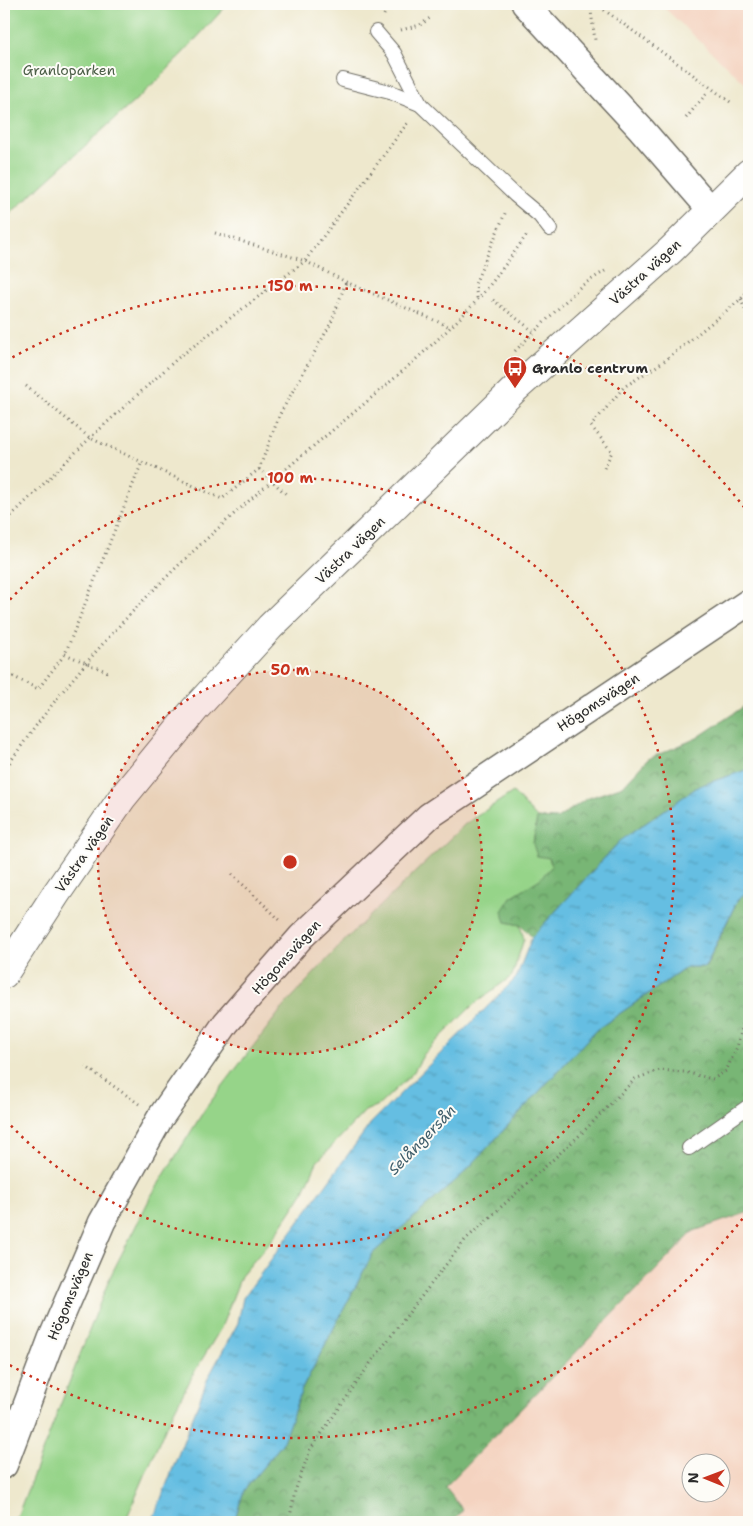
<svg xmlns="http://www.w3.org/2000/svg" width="753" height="1526" font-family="'Shantell Sans',sans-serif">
<defs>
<pattern id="forest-crowns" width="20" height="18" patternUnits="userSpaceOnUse" patternTransform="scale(1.25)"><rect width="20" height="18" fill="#78b675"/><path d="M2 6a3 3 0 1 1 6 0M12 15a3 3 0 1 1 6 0" fill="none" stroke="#639460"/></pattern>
<pattern id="water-ripples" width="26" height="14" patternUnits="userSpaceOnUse" patternTransform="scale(1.25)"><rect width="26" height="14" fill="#65bee2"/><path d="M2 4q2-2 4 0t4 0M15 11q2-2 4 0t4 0" fill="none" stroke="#539bb7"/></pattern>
</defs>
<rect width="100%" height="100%" fill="#fdfcf7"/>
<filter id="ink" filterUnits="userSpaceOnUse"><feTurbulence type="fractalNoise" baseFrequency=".02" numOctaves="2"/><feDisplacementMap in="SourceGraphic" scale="10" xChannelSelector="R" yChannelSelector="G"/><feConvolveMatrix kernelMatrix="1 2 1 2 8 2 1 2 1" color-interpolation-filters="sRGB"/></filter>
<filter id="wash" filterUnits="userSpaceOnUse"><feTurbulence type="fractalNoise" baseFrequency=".0096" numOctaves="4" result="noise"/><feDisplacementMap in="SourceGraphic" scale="20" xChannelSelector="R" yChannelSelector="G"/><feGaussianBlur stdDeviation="1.12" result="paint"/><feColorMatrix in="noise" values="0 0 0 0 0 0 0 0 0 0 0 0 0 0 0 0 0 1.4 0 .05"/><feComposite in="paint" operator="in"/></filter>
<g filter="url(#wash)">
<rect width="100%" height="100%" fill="#eee8cd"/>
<g fill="#f4d3c0" fill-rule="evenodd">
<path d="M 660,4 L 749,4 L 749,87 Z"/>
<path d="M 749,1212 L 749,1522 L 453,1522 L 463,1510 L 445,1487 L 694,1231 ZM 690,1464 L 720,1464 L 720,1494 L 690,1494 Z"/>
</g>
<g fill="#96d489" stroke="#60805a">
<path d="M 4,4 L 228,4 L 158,80 L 4,219 Z"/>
<path d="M 513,792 L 537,818 L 533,844 L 549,858 L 552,866 L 541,879 L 511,897 L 506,922 L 520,925 L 524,939 L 512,976 L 474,1004 L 424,1054 L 413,1073 L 379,1105 L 365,1111 L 317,1162 L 303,1193 L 274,1237 L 241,1276 L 221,1328 L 195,1371 L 167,1424 L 125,1522 L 15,1522 L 110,1277 L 151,1196 L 205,1109 L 284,1006 L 346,939 L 465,824 Z"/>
</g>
<g fill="url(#forest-crowns)" stroke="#527050">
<path d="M 749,703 L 749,769 L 699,786 L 620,841 L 532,937 L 520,925 L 506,922 L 502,911 L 511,897 L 540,879 L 552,866 L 549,858 L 537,856 L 533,844 L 537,818 L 557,819 L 586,799 L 623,786 L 648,759 L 697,738 Z"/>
<path d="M 749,890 L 749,1212 L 694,1231 L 445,1487 L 463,1510 L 453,1522 L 234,1522 L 244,1490 L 282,1444 L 302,1389 L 373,1253 L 463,1174 L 596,1030 L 687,967 L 706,967 L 738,899 Z"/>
</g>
<path fill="url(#water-ripples)" stroke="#487486" d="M 749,769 L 749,890 L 738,899 L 705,967 L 687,967 L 596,1030 L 463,1174 L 373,1253 L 302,1389 L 282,1444 L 244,1490 L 234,1522 L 152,1522 L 208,1378 L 238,1323 L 243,1298 L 371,1123 L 516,978 L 532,937 L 620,841 L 699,786 Z"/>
</g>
<g filter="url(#ink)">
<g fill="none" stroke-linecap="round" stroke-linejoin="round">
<g stroke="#6f6d64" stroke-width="16">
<g id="service">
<path d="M 376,32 L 394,53 L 420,104 L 515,195 L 540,216 L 550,229"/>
<path d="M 343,80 L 390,92 L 420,104"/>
<path d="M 689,1148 L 749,1106"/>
</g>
</g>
<g stroke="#6f6d64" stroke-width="29">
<g id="minor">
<path d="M 525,4 L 641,129 L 711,210"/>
<path d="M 4,1465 L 51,1340 L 102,1222 L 160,1118 L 226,1023 L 301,937 L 429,816 L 749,602"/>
</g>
</g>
<g stroke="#6f6d64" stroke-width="30">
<path id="tertiary" d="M 4,974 L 56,894 L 122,798 L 195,709 L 270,627 L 515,389 L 671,250 L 749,173"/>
</g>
<g stroke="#6f6d64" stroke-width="3" stroke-dasharray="1 4" stroke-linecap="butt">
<path d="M 590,4 L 595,40"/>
<path d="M 596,4 L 733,104"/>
<path d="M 441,6 L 443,4"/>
<path d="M 384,15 L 389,4"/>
<path d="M 401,30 L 420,25 L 430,18"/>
<path d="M 686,118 L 707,93"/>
<path d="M 215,233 L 305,261 L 346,282 L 450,327"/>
<path d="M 477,298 L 475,284 L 506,211"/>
<path d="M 741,299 L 749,321"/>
<path d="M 493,300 L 533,331"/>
<path d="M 515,351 L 581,286 L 605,271"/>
<path d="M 26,386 L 90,438 L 222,499 L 259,469 L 280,414 L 331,323 L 346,282"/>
<path d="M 604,468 L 612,452 L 591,426 L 624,387 L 663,362 L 741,299 L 749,289"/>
<path d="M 259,469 L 286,494"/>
<path d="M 4,523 L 90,438 L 178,358 L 305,261 L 409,121"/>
<path d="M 65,654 L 108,672"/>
<path d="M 4,672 L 38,689 L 65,654 L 142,462"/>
<path d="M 4,771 C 72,670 150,588 242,507 C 315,442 395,383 465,313 C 489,289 508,261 528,233"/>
<path d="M 232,874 L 281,921"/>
<path d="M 85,1066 L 139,1104"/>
<path d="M 289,1522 L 295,1491 L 310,1450 L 374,1358 L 465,1240 L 582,1133 L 635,1079 L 660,1070 L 684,1072 L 713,1079 L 726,1071 L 737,1047 L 749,1002"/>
</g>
<use href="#service" stroke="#fff" stroke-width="14"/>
<use href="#minor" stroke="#fff" stroke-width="26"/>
<use href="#tertiary" stroke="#fff" stroke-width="28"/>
</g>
</g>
<circle cx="290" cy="862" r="192" fill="#c8321e" fill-opacity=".12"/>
<g fill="none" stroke="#c8321e" stroke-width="2.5" stroke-dasharray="2.5 5">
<circle cx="290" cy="862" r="192"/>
<path d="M5 605A384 384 0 1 1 5 1119"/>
<path d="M747 1213A576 576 0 0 1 6 1363M6 361A576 576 0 0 1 747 511"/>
</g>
<defs>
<g id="bus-pin" transform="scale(1.25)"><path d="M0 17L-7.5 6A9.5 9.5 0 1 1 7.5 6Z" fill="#c8321e" stroke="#fdfcf7"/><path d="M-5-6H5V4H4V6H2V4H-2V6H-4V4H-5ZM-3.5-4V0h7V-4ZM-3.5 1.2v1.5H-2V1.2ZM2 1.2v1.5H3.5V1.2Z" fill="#fff"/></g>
</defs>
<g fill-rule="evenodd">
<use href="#bus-pin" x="515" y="368"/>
</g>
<g text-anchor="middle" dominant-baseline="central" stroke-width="4" stroke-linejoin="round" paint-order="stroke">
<g font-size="14" fill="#4b5e47" stroke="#fdfcf7">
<text x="69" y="70">Granloparken</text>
</g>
<g font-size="14" fill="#2b2b2b" stroke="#fdfcf7">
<text transform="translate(645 272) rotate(-42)">Västra vägen</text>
<text transform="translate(350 550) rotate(-44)">Västra vägen</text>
<text transform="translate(598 702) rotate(-33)">Högomsvägen</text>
<text transform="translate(84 854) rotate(-55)">Västra vägen</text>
<text transform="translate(286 957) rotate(-48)">Högomsvägen</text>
<text transform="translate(70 1296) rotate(-67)">Högomsvägen</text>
</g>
<g font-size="14" font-weight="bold" fill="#2b2b2b" stroke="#fdfcf7" text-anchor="start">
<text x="532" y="368">Granlo centrum</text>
</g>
<g font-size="15" font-style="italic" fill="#3f5e6b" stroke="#fdfcf7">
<text transform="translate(422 1140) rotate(-46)">Selångersån</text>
</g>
</g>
<circle cx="290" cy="862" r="8" fill="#c8321e" stroke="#fdfcf7" stroke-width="2.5"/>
<g font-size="15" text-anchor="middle" font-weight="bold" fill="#c8321e" stroke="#fdfcf7" stroke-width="4" stroke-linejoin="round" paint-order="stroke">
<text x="290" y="291">150 m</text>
<text x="290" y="483">100 m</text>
<text x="290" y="675">50 m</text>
</g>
<rect width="753" height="1526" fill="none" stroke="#fdfcf7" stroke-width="20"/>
<g transform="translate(706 1478) rotate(271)"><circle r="24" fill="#fdfcf7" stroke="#a9a8a5"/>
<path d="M0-4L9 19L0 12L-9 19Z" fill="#c8321e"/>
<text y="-8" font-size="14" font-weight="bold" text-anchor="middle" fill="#2b2b2b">N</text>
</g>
</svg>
